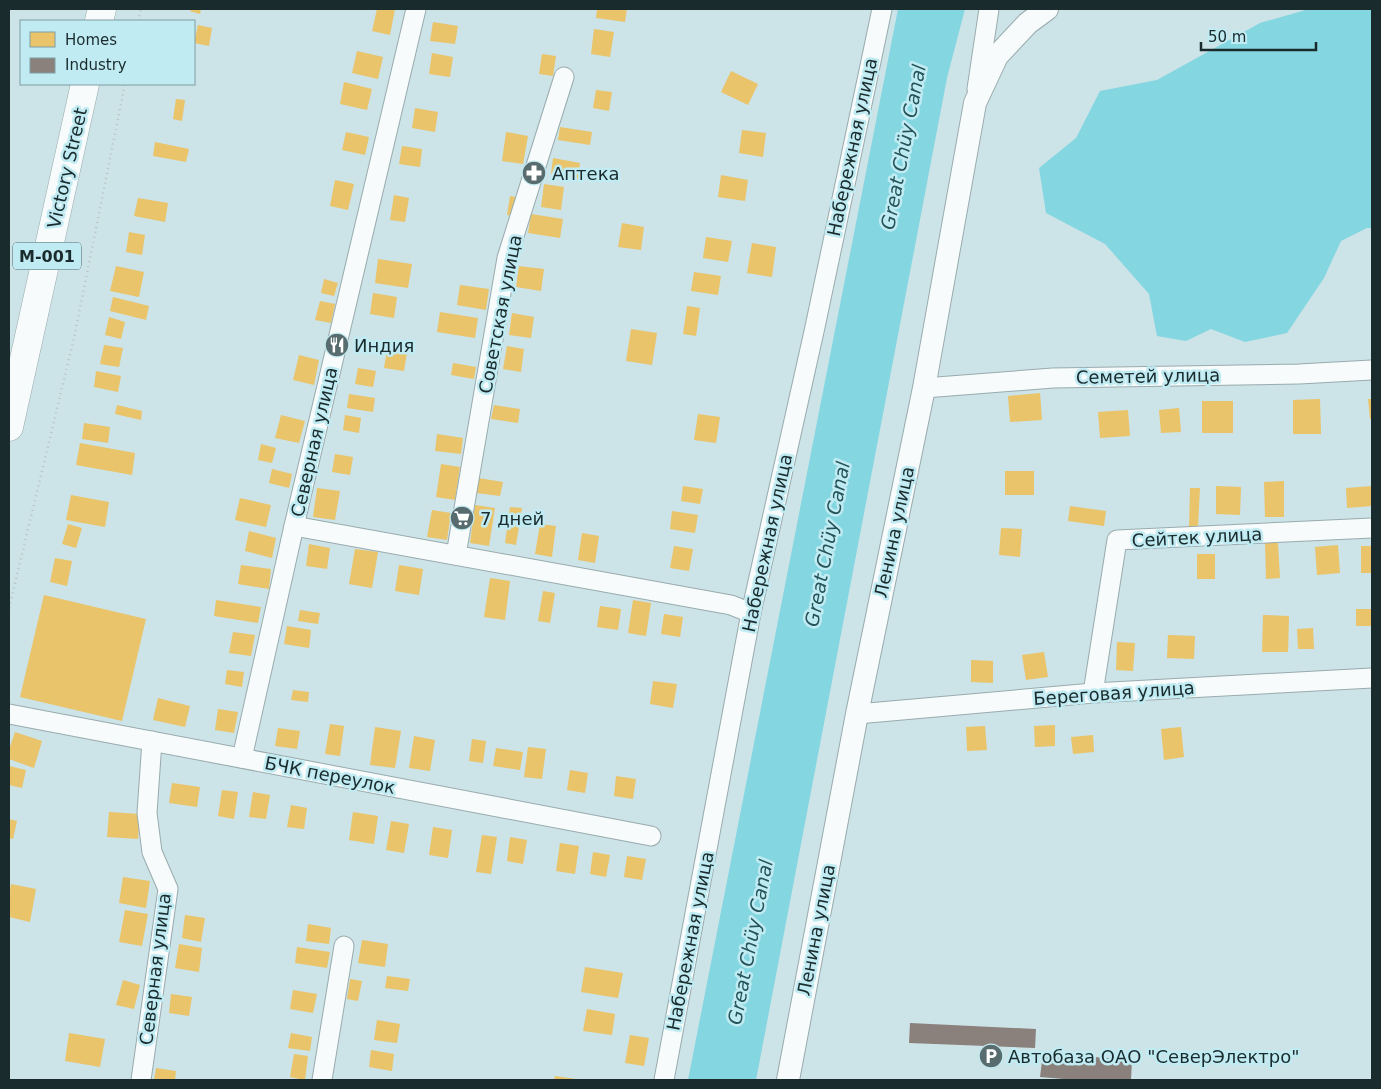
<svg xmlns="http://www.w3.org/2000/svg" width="1381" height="1089" font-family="'DejaVu Sans',sans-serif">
<rect width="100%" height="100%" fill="#cce3e7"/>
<g fill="#84d6e1">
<path d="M 898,9 L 965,9 L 947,78 L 756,1080 L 688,1080 Z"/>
<path d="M 1309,9 L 1372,9 L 1372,228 L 1367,228 L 1341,241 L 1324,278 L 1287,333 L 1245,342 L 1211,329 L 1186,341 L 1157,336 L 1149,294 L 1105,244 L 1046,213 L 1039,168 L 1076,138 L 1100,91 L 1157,80 L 1260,23 Z"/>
</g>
<g fill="#e9c46a">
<path d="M 191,9 L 201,9 L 200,14 L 190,11 Z"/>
<path d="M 377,9 L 395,9 L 390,35 L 372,31 Z"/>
<path d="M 597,9 L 627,9 L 625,22 L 596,18 Z"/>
<path d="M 433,22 L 458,26 L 455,44 L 430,41 Z"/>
<path d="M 198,25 L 212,28 L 209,46 L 194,43 Z"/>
<path d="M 594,29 L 614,32 L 610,57 L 591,54 Z"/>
<path d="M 357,51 L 383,57 L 378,79 L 352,73 Z"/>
<path d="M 432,53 L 453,57 L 450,77 L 429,74 Z"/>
<path d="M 542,54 L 556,56 L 553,76 L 539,74 Z"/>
<path d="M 731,71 L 758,84 L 748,105 L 721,92 Z"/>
<path d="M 344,82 L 372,89 L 367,110 L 340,104 Z"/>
<path d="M 596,90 L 612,92 L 609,111 L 593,108 Z"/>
<path d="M 176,99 L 185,100 L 182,121 L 173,119 Z"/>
<path d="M 415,108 L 438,112 L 435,132 L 412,128 Z"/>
<path d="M 560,127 L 592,132 L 590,145 L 558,140 Z"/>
<path d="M 742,130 L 766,133 L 763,157 L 739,153 Z"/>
<path d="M 346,132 L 369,137 L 365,155 L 342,150 Z"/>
<path d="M 506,132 L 528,136 L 523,164 L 502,161 Z"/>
<path d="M 155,142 L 189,149 L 186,162 L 153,156 Z"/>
<path d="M 402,146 L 422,149 L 420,167 L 399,164 Z"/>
<path d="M 553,158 L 580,163 L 578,179 L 551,174 Z"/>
<path d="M 721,175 L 748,180 L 745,201 L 718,197 Z"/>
<path d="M 335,180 L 354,184 L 348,210 L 330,206 Z"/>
<path d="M 544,184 L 564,187 L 561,210 L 541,207 Z"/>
<path d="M 394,195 L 409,198 L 405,222 L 390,220 Z"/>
<path d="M 510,196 L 516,197 L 513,216 L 507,215 Z"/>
<path d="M 138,198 L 168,203 L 165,222 L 134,216 Z"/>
<path d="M 531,214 L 563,219 L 560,238 L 528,233 Z"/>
<path d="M 622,223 L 644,227 L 641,250 L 618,247 Z"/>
<path d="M 129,232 L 145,235 L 142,255 L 126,252 Z"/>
<path d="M 706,237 L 732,241 L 728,262 L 703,258 Z"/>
<path d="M 752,243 L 776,247 L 772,277 L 747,273 Z"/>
<path d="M 378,259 L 412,264 L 408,288 L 375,283 Z"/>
<path d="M 116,266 L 144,272 L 139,297 L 110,291 Z"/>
<path d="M 519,266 L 544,269 L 541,291 L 516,287 Z"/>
<path d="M 694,272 L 721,276 L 718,295 L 691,291 Z"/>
<path d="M 324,279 L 338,283 L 334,296 L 321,293 Z"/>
<path d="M 460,285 L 489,289 L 486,310 L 457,305 Z"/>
<path d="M 373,293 L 397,297 L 394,318 L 370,314 Z"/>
<path d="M 113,297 L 149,306 L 146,320 L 110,311 Z"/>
<path d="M 320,301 L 335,304 L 331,323 L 315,320 Z"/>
<path d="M 687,306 L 700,308 L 696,336 L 683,334 Z"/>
<path d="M 440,312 L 478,318 L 475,338 L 437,332 Z"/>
<path d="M 512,313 L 534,317 L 531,338 L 509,335 Z"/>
<path d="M 109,317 L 125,322 L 121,339 L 105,335 Z"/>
<path d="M 631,329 L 657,333 L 652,365 L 626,361 Z"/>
<path d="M 388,344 L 408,347 L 404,371 L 384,368 Z"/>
<path d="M 104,345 L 123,348 L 119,367 L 100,364 Z"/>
<path d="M 507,346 L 524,349 L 521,372 L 503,369 Z"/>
<path d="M 299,355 L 319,360 L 314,385 L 293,380 Z"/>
<path d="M 453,363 L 476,367 L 474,379 L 451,375 Z"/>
<path d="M 358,368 L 376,371 L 373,387 L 355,384 Z"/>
<path d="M 96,371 L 121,376 L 118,392 L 94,387 Z"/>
<path d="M 1040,393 L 1042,420 L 1010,422 L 1008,396 Z"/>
<path d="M 349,394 L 375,398 L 373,412 L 347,408 Z"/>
<path d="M 1320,399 L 1321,434 L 1293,434 L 1293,400 Z"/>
<path d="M 1368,399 L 1372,399 L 1372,419 L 1370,419 Z"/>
<rect x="1202" y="401" width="31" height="32"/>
<path d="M 117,405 L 142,411 L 141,420 L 115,414 Z"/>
<path d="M 494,405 L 520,409 L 518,423 L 491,419 Z"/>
<path d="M 1179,408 L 1181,432 L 1161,433 L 1159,410 Z"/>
<path d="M 1128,410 L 1130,436 L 1100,438 L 1098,412 Z"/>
<path d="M 698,414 L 720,417 L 716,443 L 694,440 Z"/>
<path d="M 281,415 L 305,421 L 299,443 L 275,438 Z"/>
<path d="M 345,415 L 361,418 L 359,433 L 343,430 Z"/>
<path d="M 84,423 L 110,427 L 108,443 L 82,439 Z"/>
<path d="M 437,434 L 463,438 L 461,454 L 435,451 Z"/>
<path d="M 80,443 L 135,453 L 132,475 L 76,465 Z"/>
<path d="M 261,444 L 276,448 L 272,463 L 258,460 Z"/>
<path d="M 335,454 L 353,457 L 350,475 L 332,472 Z"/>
<path d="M 441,464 L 460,467 L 455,500 L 436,497 Z"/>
<path d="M 272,469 L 292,474 L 289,488 L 269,483 Z"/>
<rect x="1005" y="471" width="29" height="24"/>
<path d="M 478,478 L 503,482 L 500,496 L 476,493 Z"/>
<path d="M 1284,481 L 1284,517 L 1265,517 L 1264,482 Z"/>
<path d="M 683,486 L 703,489 L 700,504 L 681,501 Z"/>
<path d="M 1216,486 L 1241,487 L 1240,515 L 1216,514 Z"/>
<path d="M 1372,486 L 1372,506 L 1347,508 L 1346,488 Z"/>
<path d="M 317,488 L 340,491 L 335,520 L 313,517 Z"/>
<path d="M 1190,488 L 1200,488 L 1198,527 L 1189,527 Z"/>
<path d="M 71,495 L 109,502 L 105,527 L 66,520 Z"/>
<path d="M 240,498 L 271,505 L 266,527 L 235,520 Z"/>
<path d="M 475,505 L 495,508 L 489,546 L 470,543 Z"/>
<path d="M 1070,506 L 1106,511 L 1104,526 L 1068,521 Z"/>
<path d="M 510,507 L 522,508 L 516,545 L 505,543 Z"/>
<path d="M 432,510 L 451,513 L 447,540 L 427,537 Z"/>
<path d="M 672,511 L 698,515 L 695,533 L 670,529 Z"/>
<path d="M 68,524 L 82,528 L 76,548 L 62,544 Z"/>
<path d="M 540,524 L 556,526 L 552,557 L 535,554 Z"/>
<path d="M 1001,528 L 1022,529 L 1020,557 L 999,555 Z"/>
<path d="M 249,531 L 276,538 L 272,558 L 245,551 Z"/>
<path d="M 582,533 L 599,536 L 595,563 L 578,560 Z"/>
<path d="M 1265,543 L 1278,543 L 1280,578 L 1266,579 Z"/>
<path d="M 309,544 L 330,548 L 327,569 L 306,566 Z"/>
<path d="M 1338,545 L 1340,573 L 1317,575 L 1315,547 Z"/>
<path d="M 674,546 L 693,549 L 689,571 L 670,568 Z"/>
<rect x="1361" y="546" width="11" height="27"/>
<path d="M 355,549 L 378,552 L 372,588 L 349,584 Z"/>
<rect x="1197" y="554" width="18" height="25"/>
<path d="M 55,558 L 72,561 L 67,586 L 50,582 Z"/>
<path d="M 241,565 L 271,569 L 269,589 L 238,584 Z"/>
<path d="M 399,565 L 423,569 L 419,595 L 395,591 Z"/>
<path d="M 490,578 L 510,581 L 505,620 L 484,617 Z"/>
<path d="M 543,591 L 555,593 L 550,623 L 538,621 Z"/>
<path d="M 44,595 L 146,619 L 122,721 L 20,697 Z"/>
<path d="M 216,600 L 261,607 L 258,623 L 214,616 Z"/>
<path d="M 633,600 L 651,603 L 646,636 L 628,633 Z"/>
<path d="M 600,606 L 621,609 L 618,630 L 597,627 Z"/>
<rect x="1356" y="609" width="16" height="17"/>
<path d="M 300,610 L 320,613 L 318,624 L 298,621 Z"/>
<path d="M 664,614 L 683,617 L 680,637 L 661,634 Z"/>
<path d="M 1263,615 L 1289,616 L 1288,652 L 1262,652 Z"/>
<path d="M 287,626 L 311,630 L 309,648 L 284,644 Z"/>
<path d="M 1313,628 L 1314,649 L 1298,649 L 1297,629 Z"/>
<path d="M 233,632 L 255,635 L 251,656 L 229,653 Z"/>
<path d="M 1168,635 L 1195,636 L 1194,659 L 1167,658 Z"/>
<path d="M 1117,642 L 1135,643 L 1133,671 L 1116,670 Z"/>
<path d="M 1044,652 L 1048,677 L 1026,680 L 1022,655 Z"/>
<path d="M 971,660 L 993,661 L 993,683 L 971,682 Z"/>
<path d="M 227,670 L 244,672 L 242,687 L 225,684 Z"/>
<path d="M 653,681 L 677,684 L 673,708 L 650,704 Z"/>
<path d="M 293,690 L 309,692 L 308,702 L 291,700 Z"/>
<path d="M 158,698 L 190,706 L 185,727 L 153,720 Z"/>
<path d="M 218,709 L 238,712 L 234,733 L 215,730 Z"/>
<path d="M 330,724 L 344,726 L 340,756 L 325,754 Z"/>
<path d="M 1055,725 L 1055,746 L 1035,747 L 1034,726 Z"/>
<path d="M 985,726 L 987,750 L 967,751 L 966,727 Z"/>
<path d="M 375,727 L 401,731 L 395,768 L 370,765 Z"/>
<path d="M 1181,727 L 1184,757 L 1164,760 L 1161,729 Z"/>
<path d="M 278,728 L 300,731 L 297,749 L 275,746 Z"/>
<path d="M 15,732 L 42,741 L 34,768 L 9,759 L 9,750 Z"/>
<path d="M 1093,735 L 1094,752 L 1073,754 L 1071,737 Z"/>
<path d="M 414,736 L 435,740 L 430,771 L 409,768 Z"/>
<path d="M 472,739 L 486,741 L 483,763 L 469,761 Z"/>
<path d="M 528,747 L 546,749 L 542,779 L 524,777 Z"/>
<path d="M 496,748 L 523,752 L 520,770 L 493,766 Z"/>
<path d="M 9,766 L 26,770 L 22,788 L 9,785 Z"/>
<path d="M 570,770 L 588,773 L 585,793 L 567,790 Z"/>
<path d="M 616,776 L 636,779 L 633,799 L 614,796 Z"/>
<path d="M 172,783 L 200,787 L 197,807 L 169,803 Z"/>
<path d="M 222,790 L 238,792 L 234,819 L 218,816 Z"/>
<path d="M 253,792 L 270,795 L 266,819 L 249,817 Z"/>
<path d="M 291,805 L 307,808 L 304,829 L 287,827 Z"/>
<path d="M 109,812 L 140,814 L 138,839 L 107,837 Z"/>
<path d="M 353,812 L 378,816 L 374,844 L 349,840 Z"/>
<path d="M 9,819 L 17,821 L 13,839 L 9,838 Z"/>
<path d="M 391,821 L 409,824 L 404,853 L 386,850 Z"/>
<path d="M 433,827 L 452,830 L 448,858 L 429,855 Z"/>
<path d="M 482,835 L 497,837 L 491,874 L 476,872 Z"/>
<path d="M 510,837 L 527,840 L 523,864 L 507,861 Z"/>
<path d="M 560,843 L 579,846 L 575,874 L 556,871 Z"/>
<path d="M 593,852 L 610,855 L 606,877 L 590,874 Z"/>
<path d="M 627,856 L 646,859 L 642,880 L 624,877 Z"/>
<path d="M 123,877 L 150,881 L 146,908 L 119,903 Z"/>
<path d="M 11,884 L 36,889 L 30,922 L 9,917 L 9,896 Z"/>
<path d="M 125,910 L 148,914 L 142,946 L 119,942 Z"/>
<path d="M 185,915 L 205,918 L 201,942 L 182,938 Z"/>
<path d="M 308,924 L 331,928 L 329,944 L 306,941 Z"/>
<path d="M 362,940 L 388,944 L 385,967 L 358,963 Z"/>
<path d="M 179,944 L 202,948 L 199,972 L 175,968 Z"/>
<path d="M 297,947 L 330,952 L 327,968 L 295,963 Z"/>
<path d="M 585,967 L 623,973 L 618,998 L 581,992 Z"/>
<path d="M 387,976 L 410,979 L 408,991 L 385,988 Z"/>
<path d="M 350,979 L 362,981 L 358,1001 L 347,999 Z"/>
<path d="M 123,980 L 140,985 L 134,1009 L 116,1005 Z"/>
<path d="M 293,990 L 317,994 L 313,1013 L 290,1009 Z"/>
<path d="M 171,994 L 192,997 L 189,1016 L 169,1013 Z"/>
<path d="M 587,1009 L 615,1014 L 612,1035 L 583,1031 Z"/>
<path d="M 377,1020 L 400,1024 L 397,1043 L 374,1040 Z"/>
<path d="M 69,1033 L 105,1039 L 100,1067 L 65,1061 Z"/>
<path d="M 291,1033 L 312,1037 L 310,1051 L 288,1048 Z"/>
<path d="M 630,1035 L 649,1038 L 644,1066 L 625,1063 Z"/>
<path d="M 371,1050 L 394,1054 L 392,1071 L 369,1067 Z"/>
<path d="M 294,1054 L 308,1056 L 305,1080 L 290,1077 Z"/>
<path d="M 156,1068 L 176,1071 L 175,1080 L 154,1080 Z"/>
<path d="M 555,1076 L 576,1079 L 576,1080 L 554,1080 Z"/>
</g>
<g fill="#8a817c">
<path d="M 910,1023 L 1036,1029 L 1035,1048 L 909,1043 Z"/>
<path d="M 1043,1053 L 1132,1060 L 1131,1080 L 1076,1080 L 1040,1077 Z"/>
</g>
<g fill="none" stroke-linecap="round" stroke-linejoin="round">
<g stroke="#99abae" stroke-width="21">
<g id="minor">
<path d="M 977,89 L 989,9"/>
<path d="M 924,388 L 1053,378 L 1299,374 L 1372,370"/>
<path d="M 294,526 L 731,605 L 751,613"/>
<path d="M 456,555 L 507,258 L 564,77"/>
<path d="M 1093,693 L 1117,540 L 1372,528"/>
<path d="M 9,714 L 651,836"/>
<path d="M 857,714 L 1093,693 L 1372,678"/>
<path d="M 242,758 L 294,526 L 416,9"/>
<path d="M 141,1080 L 168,889 L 152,852 L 147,813 L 152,741"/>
<path d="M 322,1080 L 344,946"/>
<path d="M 664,1080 L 751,613 L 815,327 L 882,9"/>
</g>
</g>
<g stroke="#99abae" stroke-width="24">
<path id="tertiary" d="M 788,1080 L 857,714 L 924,388 L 975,103 L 997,56 L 1028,23 L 1047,9"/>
</g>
<g stroke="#99abae" stroke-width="29">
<g id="primary">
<path d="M 99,21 L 102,9"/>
<path d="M 9,427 L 85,84"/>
</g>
</g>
<g stroke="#bac2c3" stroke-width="2.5" stroke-dasharray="1 4" stroke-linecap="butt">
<path d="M 138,21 L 141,9"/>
<path d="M 9,608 L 74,338 L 125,84"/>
</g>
<use href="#minor" stroke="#f7fbfb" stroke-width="19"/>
<use href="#tertiary" stroke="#f7fbfb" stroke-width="22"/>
<use href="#primary" stroke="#f7fbfb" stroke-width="28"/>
</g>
<defs>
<g id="pharmacy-disc" transform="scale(1.25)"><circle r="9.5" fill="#586b6e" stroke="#c1ebf2"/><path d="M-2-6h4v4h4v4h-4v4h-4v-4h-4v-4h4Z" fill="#fff"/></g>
<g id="restaurant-disc" transform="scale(1.25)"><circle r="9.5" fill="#586b6e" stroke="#c1ebf2"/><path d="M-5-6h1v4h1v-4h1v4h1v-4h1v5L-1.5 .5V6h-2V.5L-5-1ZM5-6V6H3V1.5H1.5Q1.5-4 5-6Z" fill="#fff"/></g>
<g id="supermarket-disc" transform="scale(1.25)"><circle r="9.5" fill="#586b6e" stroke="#c1ebf2"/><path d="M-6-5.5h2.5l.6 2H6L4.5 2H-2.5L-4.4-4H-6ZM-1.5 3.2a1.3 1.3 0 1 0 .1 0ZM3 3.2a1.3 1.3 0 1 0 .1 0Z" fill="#fff"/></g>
<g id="parking-disc" transform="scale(1.25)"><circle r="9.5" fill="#586b6e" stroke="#c1ebf2"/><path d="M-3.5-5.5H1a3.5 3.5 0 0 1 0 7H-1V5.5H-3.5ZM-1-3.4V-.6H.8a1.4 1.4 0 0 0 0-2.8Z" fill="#fff"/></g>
</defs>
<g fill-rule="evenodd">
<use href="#pharmacy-disc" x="534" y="173"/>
<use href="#restaurant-disc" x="337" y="345"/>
<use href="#supermarket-disc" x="462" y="518"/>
<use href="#parking-disc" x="991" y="1056"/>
</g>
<g text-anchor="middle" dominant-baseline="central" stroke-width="5" stroke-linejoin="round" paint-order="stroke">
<rect fill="#c1ebf2" stroke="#4c6568" stroke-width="1" x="13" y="242.5" width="68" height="27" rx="4"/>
<g font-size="16" font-weight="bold" fill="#1a2b2d">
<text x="47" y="256">М-001</text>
</g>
<g font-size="18" fill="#1a2b2d" stroke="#c1ebf2">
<text transform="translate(852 147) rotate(-78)">Набережная улица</text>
<text transform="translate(67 168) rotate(-77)">Victory Street</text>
<text transform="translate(500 314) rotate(-79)">Советская улица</text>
<text transform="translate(1148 376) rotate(-1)">Семетей улица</text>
<text transform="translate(314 442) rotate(-77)">Северная улица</text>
<text transform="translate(894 532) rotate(-78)">Ленина улица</text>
<text transform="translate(1197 537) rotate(-3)">Сейтек улица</text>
<text transform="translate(767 543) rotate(-78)">Набережная улица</text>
<text transform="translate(1114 693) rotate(-4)">Береговая улица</text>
<text transform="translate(330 775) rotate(11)">БЧК переулок</text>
<text transform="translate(816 930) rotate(-79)">Ленина улица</text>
<text transform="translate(690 941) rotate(-79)">Набережная улица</text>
<text transform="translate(155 969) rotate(-83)">Северная улица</text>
</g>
<g font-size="18" fill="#1a2b2d" stroke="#c1ebf2" text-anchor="start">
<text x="552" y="173">Аптека</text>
<text x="354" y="345">Индия</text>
<text x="480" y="518">7 дней</text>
<text x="1008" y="1056">Автобаза ОАО "СеверЭлектро"</text>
</g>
<g font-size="19" font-style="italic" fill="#24535a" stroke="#c1ebf2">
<text transform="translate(903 147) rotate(-79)">Great Chüy Canal</text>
<text transform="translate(827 544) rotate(-79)">Great Chüy Canal</text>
<text transform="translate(750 942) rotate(-79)">Great Chüy Canal</text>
</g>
</g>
<rect width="1381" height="1089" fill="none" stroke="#1a2b2d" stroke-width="20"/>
<rect x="20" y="20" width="175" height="65" fill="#c1ebf2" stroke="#7e9ea3"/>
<rect x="30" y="32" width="25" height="15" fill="#e9c46a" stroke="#7e9ea3"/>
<text x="65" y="45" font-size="15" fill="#1a2b2d">Homes</text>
<rect x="30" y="58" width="25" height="15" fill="#8a817c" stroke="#7e9ea3"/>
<text x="65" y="70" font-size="15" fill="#1a2b2d">Industry</text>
<path d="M1201 42v8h115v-8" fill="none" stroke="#1a2b2d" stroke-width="2.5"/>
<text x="1208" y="42" font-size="15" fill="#1a2b2d" stroke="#c1ebf2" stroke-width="4" paint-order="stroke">50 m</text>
</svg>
